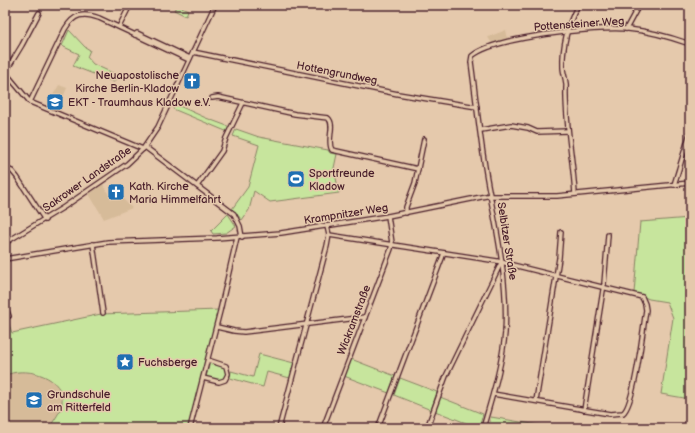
<svg xmlns="http://www.w3.org/2000/svg" width="695" height="433" font-family="'Balsamiq Sans',sans-serif">
<rect width="100%" height="100%" fill="#e5c9ac"/>
<filter id="ink" filterUnits="userSpaceOnUse"><feTurbulence type="fractalNoise" baseFrequency=".025" numOctaves="2"/><feDisplacementMap in="SourceGraphic" scale="8" xChannelSelector="R" yChannelSelector="G"/><feConvolveMatrix kernelMatrix="1 2 1 2 8 2 1 2 1" color-interpolation-filters="sRGB"/></filter>
<g filter="url(#ink)">
<g fill="#d6bb99">
<path d="M 506,30 L 508,39 L 492,44 L 488,37 Z"/>
<path d="M 59,85 L 67,88 L 57,111 L 46,107 Z"/>
<path d="M 103,184 L 111,199 L 123,199 L 132,208 L 104,219 L 89,194 Z"/>
<path d="M 18,371 L 42,375 L 53,381 L 58,388 L 62,403 L 59,413 L 49,428 L 5,428 L 5,376 Z"/>
</g>
<g fill="#c7e59d" stroke="#888264">
<path d="M 177,5 L 188,10 L 186,16 L 174,10 Z"/>
<path d="M 69,30 L 85,47 L 90,50 L 87,57 L 93,64 L 117,75 L 114,82 L 73,66 L 79,54 L 62,46 Z"/>
<path d="M 175,104 L 206,118 L 230,127 L 228,132 L 173,109 Z"/>
<path d="M 236,129 L 259,137 L 328,150 L 330,153 L 337,154 L 334,168 L 339,193 L 270,202 L 254,191 L 249,210 L 242,220 L 232,209 L 248,187 L 259,145 L 233,136 Z"/>
<path d="M 228,214 L 236,226 L 226,233 L 213,234 L 211,231 Z"/>
<path d="M 690,218 L 690,399 L 661,394 L 673,318 L 667,302 L 649,299 L 634,293 L 640,222 Z"/>
<path d="M 219,310 L 189,428 L 128,428 L 102,425 L 101,428 L 49,428 C 54,420 61,412 62,403 C 65,377 28,367 9,374 L 5,372 L 5,313 L 12,333 L 101,314 Z"/>
<path d="M 259,354 L 294,363 L 290,378 L 267,372 L 263,387 L 230,378 L 231,371 L 253,377 Z"/>
<path d="M 351,359 L 395,376 L 389,393 L 344,376 Z"/>
<path d="M 210,362 L 226,367 L 227,373 L 224,379 L 219,380 L 206,377 Z"/>
<path d="M 400,378 L 437,392 L 431,410 L 394,395 Z"/>
<path d="M 440,397 L 483,414 L 479,428 L 435,411 Z"/>
<path d="M 491,417 L 556,428 L 488,428 Z"/>
</g>
<g fill="none" stroke-linecap="round" stroke-linejoin="round">
<g stroke="#4a1f2b" stroke-width="6">
<g id="minor">
<path d="M 119,27 L 130,5"/>
<path d="M 626,29 L 639,5"/>
<path d="M 135,35 L 137,33 L 190,58"/>
<path d="M 193,52 L 398,94 L 477,107"/>
<path d="M 5,72 L 30,102 L 143,149"/>
<path d="M 5,73 L 22,45 L 39,13"/>
<path d="M 212,98 L 218,97 L 295,114 L 328,118 C 336,125 326,141 332,150 L 418,169"/>
<path d="M 30,102 L 65,29 C 74,14 83,12 99,18 L 189,60"/>
<path d="M 481,130 L 511,125 L 528,128 L 537,132 L 568,131"/>
<path d="M 145,147 L 234,214 L 240,226 L 242,237"/>
<path d="M 5,168 L 12,171 L 17,177 L 45,220"/>
<path d="M 674,185 L 690,133"/>
<path d="M 197,186 L 222,151 L 226,138 L 243,103"/>
<path d="M 575,194 C 573,158 565,123 566,88 C 567,81 563,74 563,67 C 562,47 568,23 578,5"/>
<path d="M 406,213 L 406,207 L 415,183 L 424,139"/>
<path d="M 329,235 L 497,261 L 642,297 L 645,304 L 646,310 C 643,328 635,404 623,413 L 610,414 L 592,411 L 493,394"/>
<path d="M 5,243 L 64,207 L 127,164 L 143,149 L 158,127 L 215,5"/>
<path d="M 93,244 L 103,313"/>
<path d="M 5,259 L 108,242 L 217,238 L 281,233 L 388,216 L 486,196 L 557,196 L 690,183"/>
<path d="M 5,306 L 9,316"/>
<path d="M 217,327 L 234,331 L 244,332 L 365,317"/>
<path d="M 203,378 L 219,382 L 225,380 L 228,374 L 226,366 L 208,360"/>
<path d="M 536,401 L 559,258 L 561,232"/>
<path d="M 584,410 L 604,284 L 608,235"/>
<path d="M 190,428 L 220,311 L 237,237"/>
<path d="M 279,428 L 327,246 L 329,235 L 327,226"/>
<path d="M 323,428 L 391,249 L 392,243 L 388,216"/>
<path d="M 378,428 L 444,253"/>
<path d="M 427,428 L 446,376 L 501,263"/>
<path d="M 483,428 C 492,397 502,366 505,333 C 508,287 499,240 490,195 C 481,151 477,106 471,62 L 472,56 C 494,37 597,26 628,29 C 649,31 670,37 690,44"/>
</g>
</g>
<use href="#minor" stroke="#e5c9ac" stroke-width="3.5"/>
</g>
</g>
<defs>
<g id="church-square" transform="scale(0.9)"><rect x="-9" y="-9" width="18" height="18" rx="4" fill="#1f6fb2" stroke="#e5c9ac"/><path d="M-1.2-6h2.4v3.5h3.3v2.4h-3.3V6h-2.4V-.1h-3.3v-2.4h3.3Z" fill="#fff"/></g>
<g id="school-square" transform="scale(0.9)"><rect x="-9" y="-9" width="18" height="18" rx="4" fill="#1f6fb2" stroke="#e5c9ac"/><path d="M0-5L7-2L0 1L-7-2ZM-4 1L0 2.5L4 1V4Q0 6-4 4Z" fill="#fff"/></g>
<g id="stadium-square" transform="scale(0.9)"><rect x="-9" y="-9" width="18" height="18" rx="4" fill="#1f6fb2" stroke="#e5c9ac"/><path d="M0-5a6.5 5 0 1 0 0 10a6.5 5 0 1 0 0-10ZM-3.5-1.8h7v3.6h-7Z" fill="#fff"/></g>
<g id="sight-square" transform="scale(0.9)"><rect x="-9" y="-9" width="18" height="18" rx="4" fill="#1f6fb2" stroke="#e5c9ac"/><path d="M0-6L1.8-2.2L6-1.7L2.9 1.2L3.7 5.4L0 3.3L-3.7 5.4L-2.9 1.2L-6-1.7L-1.8-2.2Z" fill="#fff"/></g>
</defs>
<g fill-rule="evenodd">
<use href="#church-square" x="192" y="81"/>
<use href="#school-square" x="55" y="102"/>
<use href="#stadium-square" x="296" y="179"/>
<use href="#church-square" x="116" y="192"/>
<use href="#sight-square" x="125" y="362"/>
<use href="#school-square" x="34" y="400"/>
</g>
<g text-anchor="middle" dominant-baseline="central" stroke-width="3" stroke-linejoin="round" paint-order="stroke">
<g font-size="11" fill="#4a1f2b" stroke="#e5c9ac">
<text transform="translate(579 24) rotate(-4)">Pottensteiner Weg</text>
<text transform="translate(337 73) rotate(11)">Hottengrundweg</text>
<text transform="translate(87 179) rotate(-35)">Sakrower Landstraße</text>
<text transform="translate(346 214) rotate(-9)">Krampnitzer Weg</text>
<text transform="translate(507 241) rotate(81)">Selbitzer Straße</text>
<text transform="translate(354 320) rotate(-69)">Wickramstraße</text>
</g>
<g font-size="11" fill="#4a1f2b" stroke="#e5c9ac" text-anchor="start">
<text x="179" y="75" text-anchor="end">Neuapostolische<tspan x="179" dy="13">Kirche Berlin-Kladow</tspan></text>
<text x="68" y="102">EKT - Traumhaus Kladow e.V.</text>
<text x="309" y="173">Sportfreunde<tspan x="309" dy="13">Kladow</tspan></text>
<text x="129" y="186">Kath. Kirche<tspan x="129" dy="13">Maria Himmelfahrt</tspan></text>
<text x="138" y="362">Fuchsberge</text>
<text x="47" y="394">Grundschule<tspan x="47" dy="13">am Ritterfeld</tspan></text>
</g>
</g>
<rect width="695" height="433" fill="none" stroke="#e5c9ac" stroke-width="20"/>
<rect x="10" y="10" width="675" height="413" fill="none" stroke="#4a1f2b" stroke-width="1.5" filter="url(#ink)"/>
</svg>
